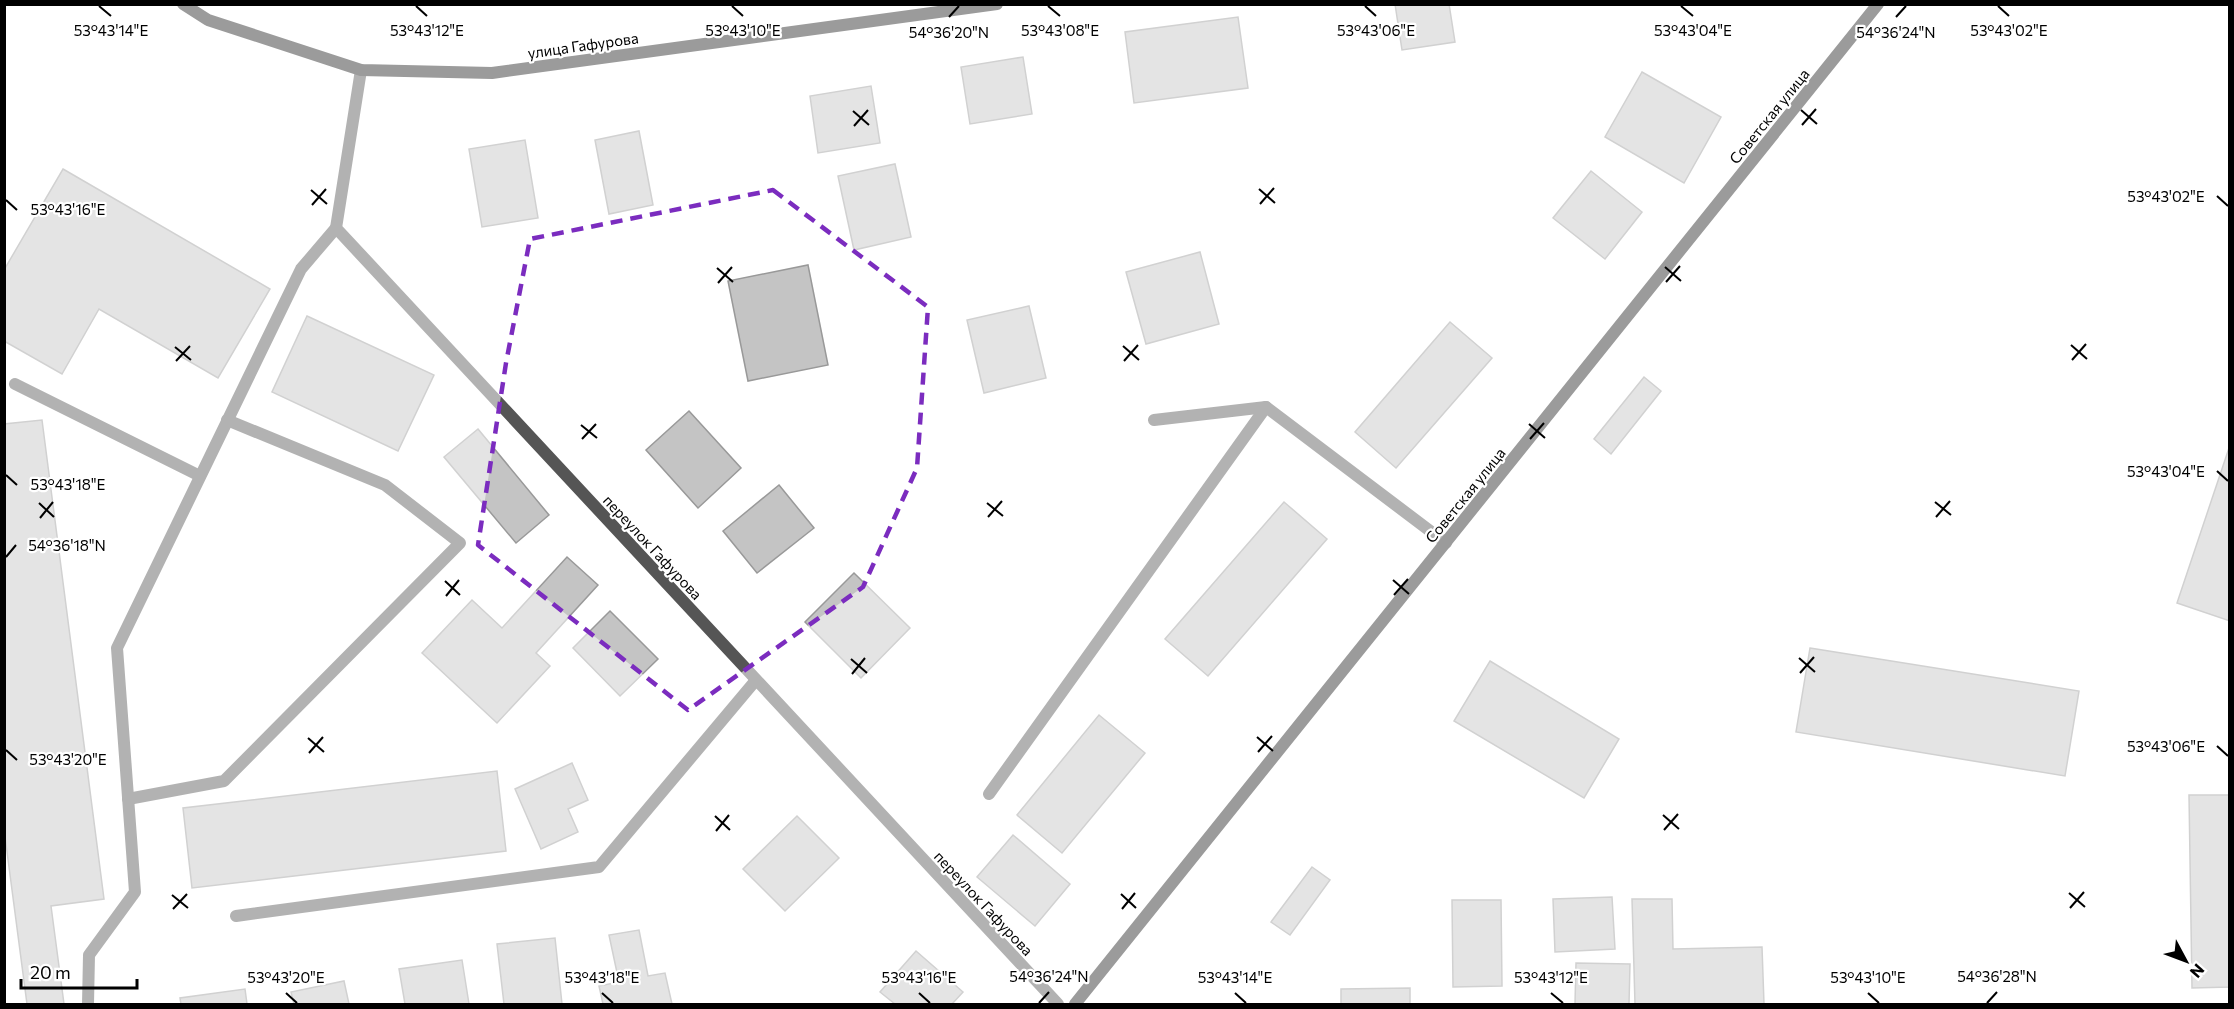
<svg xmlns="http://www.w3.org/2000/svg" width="2234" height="1009" font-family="Commissioner,sans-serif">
<rect width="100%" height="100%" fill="#fff"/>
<g fill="#c4c4c4" stroke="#999" stroke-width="1.5">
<path d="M 1395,4 L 1449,4 L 1455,42 L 1402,50 Z"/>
<path d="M 1238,17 L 1248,88 L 1134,103 L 1125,32 Z"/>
<path d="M 1023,57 L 1032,114 L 970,124 L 961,67 Z"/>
<path d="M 1642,72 L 1721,117 L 1684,183 L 1605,137 Z"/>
<path d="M 871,86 L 880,143 L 818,153 L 810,96 Z"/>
<path d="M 639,131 L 653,205 L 609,214 L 595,140 Z"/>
<path d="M 525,140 L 538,218 L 482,227 L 469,149 Z"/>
<path d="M 895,164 L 911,237 L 854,250 L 838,176 Z"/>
<path d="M 63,169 L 270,289 L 218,378 L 99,309 L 62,374 L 4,341 L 4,270 Z"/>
<path d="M 1591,171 L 1642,212 L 1605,259 L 1553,218 Z"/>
<path d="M 1200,252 L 1219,324 L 1146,344 L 1126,272 Z"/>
<path d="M 808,265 L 828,365 L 748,381 L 728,281 Z"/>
<path d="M 1029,306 L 1046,378 L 984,393 L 967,320 Z"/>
<path d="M 307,316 L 434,375 L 398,451 L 272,392 Z"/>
<path d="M 1450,322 L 1492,358 L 1396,468 L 1355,432 Z"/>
<path d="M 1644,377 L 1661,391 L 1611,454 L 1594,439 Z"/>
<path d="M 689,411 L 741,468 L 698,508 L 646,450 Z"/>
<path d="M 42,420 L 104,899 L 51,906 L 64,1004 L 27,1004 L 4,829 L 4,424 Z"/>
<path d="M 478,429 L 549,515 L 516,543 L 444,457 Z"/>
<path d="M 2230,445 L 2230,621 L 2177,603 Z"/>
<path d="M 779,485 L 814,528 L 757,573 L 723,531 Z"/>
<path d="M 1284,502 L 1327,539 L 1208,676 L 1165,639 Z"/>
<path d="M 567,557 L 598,585 L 536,653 L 550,666 L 497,723 L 422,653 L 472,600 L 502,628 Z"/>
<path d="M 854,573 L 910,628 L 861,678 L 805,622 Z"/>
<path d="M 610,611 L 658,659 L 620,696 L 573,648 Z"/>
<path d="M 1810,648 L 2079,691 L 2065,776 L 1796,732 Z"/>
<path d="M 1490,661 L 1619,739 L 1584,798 L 1454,721 Z"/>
<path d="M 1099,715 L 1145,753 L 1062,853 L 1017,815 Z"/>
<path d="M 572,763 L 588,800 L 568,809 L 578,832 L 541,849 L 515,789 Z"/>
<path d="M 497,771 L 506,851 L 192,888 L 183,808 Z"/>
<path d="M 2189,795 L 2230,795 L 2230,987 L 2192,988 Z"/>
<path d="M 797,816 L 839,858 L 785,911 L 743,869 Z"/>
<path d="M 1013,835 L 1070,884 L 1035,926 L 977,877 Z"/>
<path d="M 1312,867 L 1330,880 L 1290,935 L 1271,922 Z"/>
<path d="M 1612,897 L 1615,949 L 1555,952 L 1553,899 Z"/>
<path d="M 1632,899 L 1672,899 L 1673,949 L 1762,947 L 1764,1004 L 1635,1004 Z"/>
<path d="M 1452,900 L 1501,900 L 1502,986 L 1453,987 Z"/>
<path d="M 639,930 L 648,976 L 665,973 L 672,1004 L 603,1004 L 599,986 L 619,982 L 609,935 Z"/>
<path d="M 555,938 L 562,1004 L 504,1004 L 497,944 Z"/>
<path d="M 916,951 L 963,992 L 952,1004 L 895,1004 L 880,992 Z"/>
<path d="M 462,960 L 469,1004 L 405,1004 L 399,969 Z"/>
<path d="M 1576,963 L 1630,964 L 1629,1004 L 1575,1004 Z"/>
<path d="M 344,981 L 349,1004 L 294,1004 L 291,992 Z"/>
<path d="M 1410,988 L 1410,1004 L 1341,1004 L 1341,989 Z"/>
<path d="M 245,989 L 247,1004 L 181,1004 L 180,998 Z"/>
</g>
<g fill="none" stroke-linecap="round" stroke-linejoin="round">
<g stroke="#555" stroke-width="12">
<path d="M 15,384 L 200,476"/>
<path d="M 128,799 L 224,781 L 460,543 L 385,485 L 227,420"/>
<path d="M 236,916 L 599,867 L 756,680"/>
<path d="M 88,1004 L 89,955 L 135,892 L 117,648 L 301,269 L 336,228"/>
</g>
<g stroke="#555" stroke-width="12">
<path d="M 361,70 L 336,228 L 1058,1004"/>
<path d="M 1154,420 L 1266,407"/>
<path d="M 989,794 L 1266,407 L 1446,543"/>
</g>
<g stroke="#222" stroke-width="12">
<path d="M 183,4 L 208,20 L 361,70 L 492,73 L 997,4"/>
<path d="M 1075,1004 L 1878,4"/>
</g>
</g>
<path d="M0 0H2234V1009H0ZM 773,190 L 928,307 L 917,468 L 863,587 L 688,710 L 478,545 L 506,363 L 530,239 Z" fill="#fff" fill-opacity=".55" fill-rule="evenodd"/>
<path fill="none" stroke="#7b2cbf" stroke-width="4.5" stroke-dasharray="12 8" stroke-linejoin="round" d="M 773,190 L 928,307 L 917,468 L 863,587 L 688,710 L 478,545 L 506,363 L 530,239 Z"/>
<path fill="none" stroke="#000" stroke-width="2" d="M 99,6 L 111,16M 416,6 L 427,16M 732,6 L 743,16M 1048,6 L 1060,16M 1365,6 L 1376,16M 1681,6 L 1693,16M 1998,6 L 2009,16M 949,17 L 959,6M 1896,17 L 1906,6M 1801,110 L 1817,124M 853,111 L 869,125M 1802,125 L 1816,109M 854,126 L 868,110M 1259,189 L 1275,203M 311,190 L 327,204M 2217,196 L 2228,206M 6,200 L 17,210M 1260,204 L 1274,188M 312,205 L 326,189M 1665,267 L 1681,281M 717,268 L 733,282M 1666,282 L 1680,266M 718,283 L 732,267M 2071,345 L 2087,359M 1123,346 L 1139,360M 175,347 L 191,360M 2072,360 L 2086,344M 176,361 L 190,346M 1124,361 L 1138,345M 1529,424 L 1545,438M 581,425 L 597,438M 582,439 L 596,424M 1530,439 L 1544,423M 2217,471 L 2228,481M 6,475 L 17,485M 1935,502 L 1951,515M 39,503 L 54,517M 987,503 L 1003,516M 988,517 L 1002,501M 1936,517 L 1950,501M 40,518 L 53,502M 6,557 L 16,545M 1393,580 L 1409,594M 445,581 L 460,595M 1394,595 L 1408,579M 446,596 L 459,580M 1799,658 L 1815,672M 851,659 L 867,673M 1800,673 L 1814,657M 852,674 L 865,658M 1257,737 L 1273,751M 308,738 L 324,752M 2217,746 L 2228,756M 6,750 L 17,760M 1258,752 L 1272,736M 309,753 L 323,737M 1663,815 L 1679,829M 715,816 L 730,830M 1664,830 L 1678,814M 716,831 L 729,815M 2069,893 L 2085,907M 1121,894 L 1136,908M 172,895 L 188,908M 2070,908 L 2084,892M 173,909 L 187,894M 1122,909 L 1135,893M 286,993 L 297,1003M 602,993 L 613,1003M 919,993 L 930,1003M 1235,993 L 1246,1003M 1551,993 L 1563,1003M 1868,993 L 1879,1003M 1039,1003 L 1049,992M 1987,1003 L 1997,992"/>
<g text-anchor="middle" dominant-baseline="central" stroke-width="4.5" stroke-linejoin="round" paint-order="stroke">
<g font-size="15" fill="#000" stroke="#fff">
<text transform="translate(583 45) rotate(-8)">улица Гафурова</text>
<text transform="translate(1769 116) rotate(-51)">Советская улица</text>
<text transform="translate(1465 495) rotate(-51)">Советская улица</text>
<text transform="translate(653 547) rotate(47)">переулок Гафурова</text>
<text transform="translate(984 903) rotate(47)">переулок Гафурова</text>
</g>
</g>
<g font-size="15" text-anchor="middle" fill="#000" stroke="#fff" stroke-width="4.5" stroke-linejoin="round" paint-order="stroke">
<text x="2009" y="36">53°43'02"E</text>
<text x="111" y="36">53°43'14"E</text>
<text x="427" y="36">53°43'12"E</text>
<text x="743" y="36">53°43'10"E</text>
<text x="1060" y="36">53°43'08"E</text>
<text x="1376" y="36">53°43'06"E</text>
<text x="1693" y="36">53°43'04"E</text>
<text x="1896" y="38">54°36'24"N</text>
<text x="949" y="38">54°36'20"N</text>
<text x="2166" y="202">53°43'02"E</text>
<text x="68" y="215">53°43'16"E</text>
<text x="2166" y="477">53°43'04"E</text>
<text x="68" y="490">53°43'18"E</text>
<text x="67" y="551">54°36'18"N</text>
<text x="2166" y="752">53°43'06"E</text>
<text x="68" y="765">53°43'20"E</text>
<text x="1049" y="982">54°36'24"N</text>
<text x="1997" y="982">54°36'28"N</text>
<text x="286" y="983">53°43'20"E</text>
<text x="602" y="983">53°43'18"E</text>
<text x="919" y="983">53°43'16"E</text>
<text x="1235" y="983">53°43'14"E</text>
<text x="1551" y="983">53°43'12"E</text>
<text x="1868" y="983">53°43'10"E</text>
</g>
<rect width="2234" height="1009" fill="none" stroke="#000000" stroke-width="12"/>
<g transform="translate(2186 961) rotate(131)" stroke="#ffffff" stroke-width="4.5" paint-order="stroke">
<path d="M0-4.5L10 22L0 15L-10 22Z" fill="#000000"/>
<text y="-9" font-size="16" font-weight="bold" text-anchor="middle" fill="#000000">N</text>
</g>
<path d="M21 979v9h116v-9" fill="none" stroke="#000000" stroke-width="3"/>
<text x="30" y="979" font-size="18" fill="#000000" stroke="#ffffff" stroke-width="4.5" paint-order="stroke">20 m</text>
</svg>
